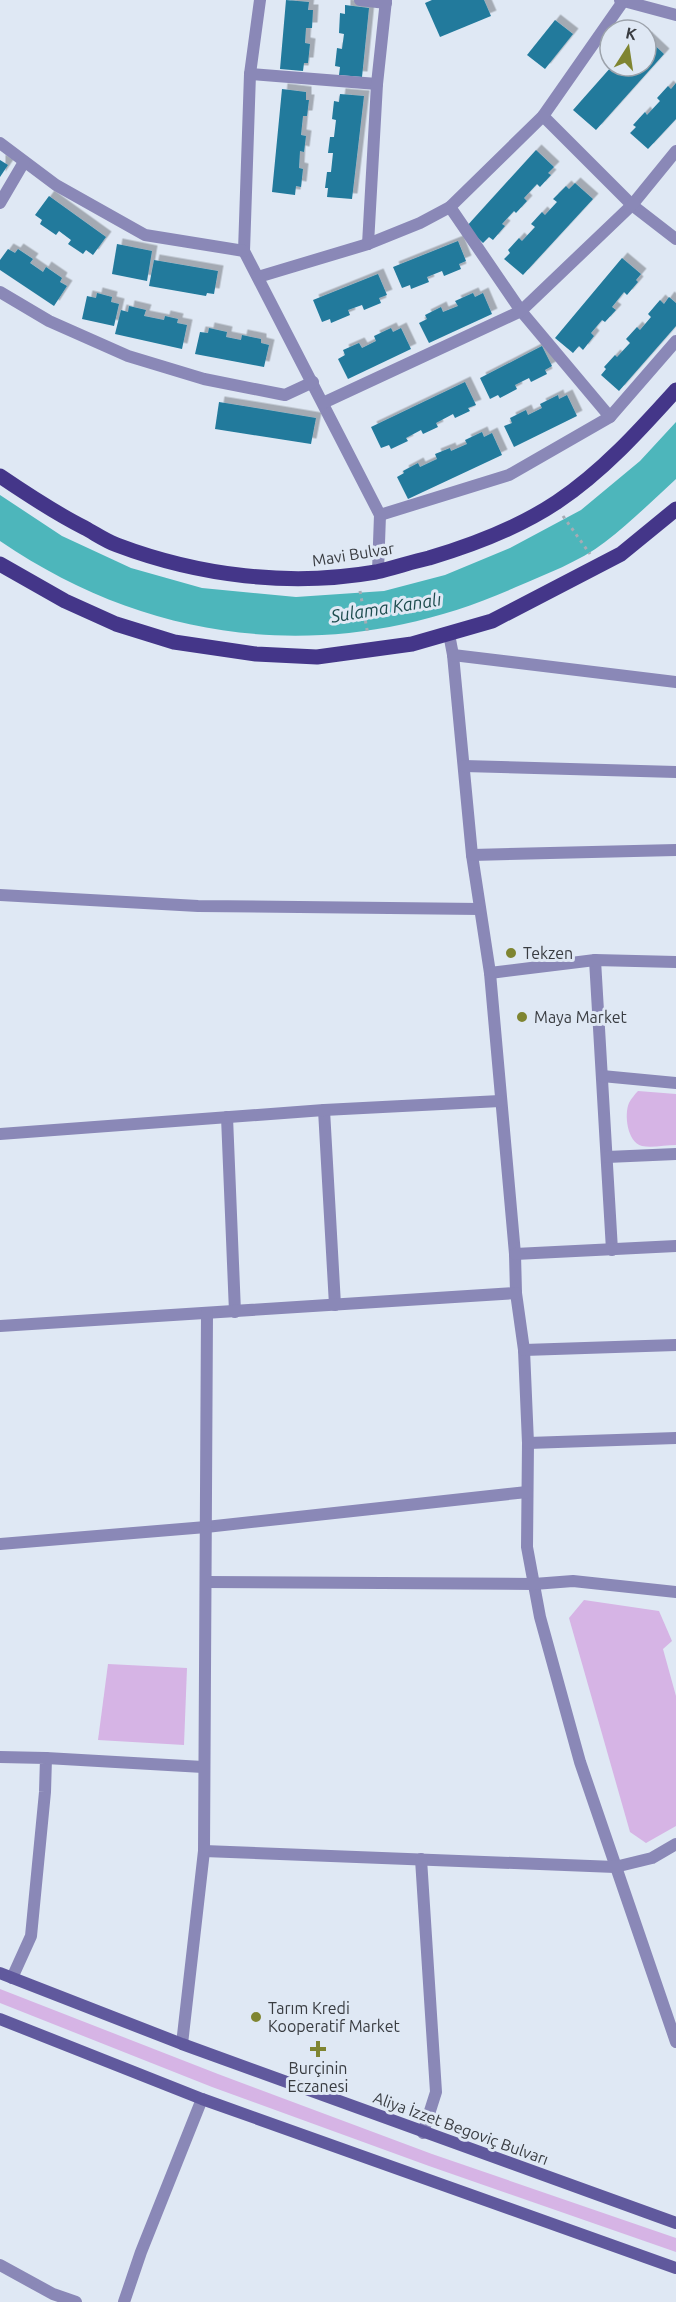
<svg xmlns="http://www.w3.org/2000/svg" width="676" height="2302" font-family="Ubuntu,sans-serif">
<defs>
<filter id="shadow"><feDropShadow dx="5.5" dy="-5.5" stdDeviation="0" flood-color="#0004"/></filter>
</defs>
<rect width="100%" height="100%" fill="#dfe8f4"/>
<g fill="#d6b4e5">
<path d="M 638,1091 L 676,1094 L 676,1145 C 666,1145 652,1148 642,1146 C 627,1142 624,1114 629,1103 C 631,1099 635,1094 638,1091 Z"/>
<path d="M 584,1600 L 659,1611 L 672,1641 L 663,1649 L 676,1696 L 676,1826 L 646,1843 L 630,1832 L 569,1618 Z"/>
<path d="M 108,1664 L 187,1668 L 184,1745 L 98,1740 Z"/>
<path d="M 0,1989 L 218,2074 L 432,2154 L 676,2238 L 676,2252 L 429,2166 L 212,2087 L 0,2003 Z"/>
</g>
<path fill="#4db6bb" d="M 676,422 L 676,479 C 653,500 630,523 605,542 C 579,562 546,574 516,587 C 341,665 158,649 0,541 L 0,495 L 62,536 L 131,568 L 202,588 L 296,597 L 384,591 L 445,575 L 510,548 L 581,510 L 640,461 Z"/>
<g fill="#217a9c" filter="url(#shadow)">
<path d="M 286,0 L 309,2 L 308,10 L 313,10 L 312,28 L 306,28 L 305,43 L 310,44 L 308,63 L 304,63 L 303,71 L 280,69 Z"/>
<path d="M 432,0 L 484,0 L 491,16 L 440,37 L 425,3 Z"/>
<path d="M 345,5 L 369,8 L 362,77 L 339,75 L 340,67 L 335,66 L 337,48 L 342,49 L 344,34 L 339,33 L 340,13 L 345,14 Z"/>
<path d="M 555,20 L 573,34 L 545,69 L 527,55 Z"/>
<path d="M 646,37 L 664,54 L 596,130 L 573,110 L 612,66 L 646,66 Z"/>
<path d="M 676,83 L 676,119 L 648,149 L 630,133 L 636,127 L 633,125 L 645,112 L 647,115 L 660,101 L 657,98 L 668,86 L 671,89 Z"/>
<path d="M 282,89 L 306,92 L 306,100 L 309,100 L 307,116 L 303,116 L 301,135 L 306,136 L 304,152 L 300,151 L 299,168 L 303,169 L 301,187 L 296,186 L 295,195 L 272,192 Z"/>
<path d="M 340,94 L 364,96 L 352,199 L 327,197 L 328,188 L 325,188 L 327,172 L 331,172 L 333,153 L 328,153 L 330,137 L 334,137 L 336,120 L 332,119 L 334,101 L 339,102 Z"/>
<path d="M 536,150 L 554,167 L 548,173 L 551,175 L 540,187 L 537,184 L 524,198 L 527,201 L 516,213 L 514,211 L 502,224 L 505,226 L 493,240 L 489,237 L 483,243 L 466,227 Z"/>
<path d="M 0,160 L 8,165 L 0,177 Z"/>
<path d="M 575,183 L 593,199 L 523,275 L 504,259 L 510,253 L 508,250 L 519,238 L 522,241 L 535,227 L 531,224 L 542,212 L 545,215 L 557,202 L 553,199 L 566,186 L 569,189 Z"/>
<path d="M 49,196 L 106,237 L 93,255 L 86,250 L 83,254 L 68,244 L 71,240 L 59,231 L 56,235 L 40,224 L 42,220 L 35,215 Z"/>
<path d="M 458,241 L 466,261 L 459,264 L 461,269 L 444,276 L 442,271 L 427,277 L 429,282 L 411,289 L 410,285 L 402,288 L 393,267 Z"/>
<path d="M 117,244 L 152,251 L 147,281 L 112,274 Z"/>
<path d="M 8,249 L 15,253 L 18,249 L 33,259 L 30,263 L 43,272 L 46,267 L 62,278 L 60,282 L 67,286 L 54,306 L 0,270 L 0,260 Z"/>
<path d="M 622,258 L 641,274 L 636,280 L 638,282 L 627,295 L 624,292 L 612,307 L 616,310 L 605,322 L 602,320 L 591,333 L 594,336 L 583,350 L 579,346 L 573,353 L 555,338 Z"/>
<path d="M 154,260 L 218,271 L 214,294 L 207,293 L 206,296 L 149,286 Z"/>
<path d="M 378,274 L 387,295 L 379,298 L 381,303 L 364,310 L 362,305 L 348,310 L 350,315 L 331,323 L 330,319 L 322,322 L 313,300 Z"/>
<path d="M 97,293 L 112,297 L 111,302 L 119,304 L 114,326 L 82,319 L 87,296 L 96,298 Z"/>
<path d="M 473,293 L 475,297 L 483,293 L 492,314 L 429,343 L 419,323 L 427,319 L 425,315 L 441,307 L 443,312 L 458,306 L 455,301 Z"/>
<path d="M 669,297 L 676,303 L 676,326 L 619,391 L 601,375 L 606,369 L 604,367 L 615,355 L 617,357 L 630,343 L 626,339 L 637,327 L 640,330 L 651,317 L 648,314 L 660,300 L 664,304 Z"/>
<path d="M 129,306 L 146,310 L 144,316 L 164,320 L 165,316 L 178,319 L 177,323 L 187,325 L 182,349 L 115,334 L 121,310 L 128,312 Z"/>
<path d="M 209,328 L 227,332 L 226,337 L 241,340 L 242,335 L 261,339 L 261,343 L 269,345 L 264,367 L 195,354 L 200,332 L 208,333 Z"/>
<path d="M 391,328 L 393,332 L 401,328 L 411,349 L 348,379 L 338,359 L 345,355 L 343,350 L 359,343 L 362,348 L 376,341 L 374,336 Z"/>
<path d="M 542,346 L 552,366 L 545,370 L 547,374 L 531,382 L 529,378 L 515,385 L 517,389 L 500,398 L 498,395 L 490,399 L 480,378 Z"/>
<path d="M 465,382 L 476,405 L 468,408 L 470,411 L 455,418 L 453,414 L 436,423 L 438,427 L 423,434 L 421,430 L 406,438 L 408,441 L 391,449 L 389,445 L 381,448 L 371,427 Z"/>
<path d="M 558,395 L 559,399 L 567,395 L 577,416 L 514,447 L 504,426 L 512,423 L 510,418 L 526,410 L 528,415 L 542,408 L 540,404 Z"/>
<path d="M 219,402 L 316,418 L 311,444 L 215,429 Z"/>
<path d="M 482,432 L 484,437 L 492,433 L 502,455 L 408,499 L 397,477 L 404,473 L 403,471 L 418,463 L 420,467 L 437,459 L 435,454 L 450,448 L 451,451 L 467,444 L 465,440 Z"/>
</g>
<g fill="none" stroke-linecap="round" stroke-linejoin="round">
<g stroke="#a5acb5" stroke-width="3" stroke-dasharray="3 4.5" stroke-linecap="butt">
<path d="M 563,516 L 590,554"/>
<path d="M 360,591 L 368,635"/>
</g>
<g stroke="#8a88b7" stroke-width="12">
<path d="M 260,0 L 250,74 L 244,251 L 380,515 L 378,571"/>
<path d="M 360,0 L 386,3"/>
<path d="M 620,0 L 676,15"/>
<path d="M 250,74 L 377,84"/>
<path d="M 543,116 L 632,205 L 676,239"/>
<path d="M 0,143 L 56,185 L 145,235 L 244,251"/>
<path d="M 0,203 L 24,162"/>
<path d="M 450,207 L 521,311 L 610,417"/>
<path d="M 368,244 L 377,84 L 386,0"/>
<path d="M 258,277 L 368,244 L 420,223 L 450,207 L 543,116 L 624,0"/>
<path d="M 0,292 L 49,321 L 128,356 L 204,379 L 285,395 L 313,382"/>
<path d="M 323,403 L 521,311 L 632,205 L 676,151"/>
<path d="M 380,515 L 509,475 L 610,417 L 676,341"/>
<path d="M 449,634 L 453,655 L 472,855 L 490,973 L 515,1254 L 516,1293 L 524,1350 L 528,1443 L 527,1547 L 540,1617 L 580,1762 L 676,2042"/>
<path d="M 453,655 L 676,682"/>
<path d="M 464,766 L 676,772"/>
<path d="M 472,855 L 676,850"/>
<path d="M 0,895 L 198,906 L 480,909"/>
<path d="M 595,960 L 612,1250"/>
<path d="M 490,973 L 595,960 L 676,962"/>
<path d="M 602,1076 L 676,1083"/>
<path d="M 324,1110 L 335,1305"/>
<path d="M 227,1117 L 235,1312"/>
<path d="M 0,1134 L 324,1110 L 500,1101"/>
<path d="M 607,1157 L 676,1154"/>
<path d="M 515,1254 L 676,1246"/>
<path d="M 0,1326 L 516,1293"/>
<path d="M 524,1350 L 676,1345"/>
<path d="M 528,1443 L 676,1438"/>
<path d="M 0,1544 L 206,1527 L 527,1492"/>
<path d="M 206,1582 L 534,1584 L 573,1581 L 676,1592"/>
<path d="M 0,1757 L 46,1758 L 45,1792 L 31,1936 L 12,1978"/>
<path d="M 46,1758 L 203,1767"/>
<path d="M 204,1851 L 615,1867 L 652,1858 L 676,1844"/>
<path d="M 421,1859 L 436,2092 L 423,2133"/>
<path d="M 182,2044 L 204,1851 L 207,1313"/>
<path d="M 0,2265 L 53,2294 L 76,2302"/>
<path d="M 124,2302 L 141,2252 L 202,2099"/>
</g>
<g stroke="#60599d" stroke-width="12">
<path d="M 0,1973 L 182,2044 L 676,2223"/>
<path d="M 0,2019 L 202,2099 L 676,2268"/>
</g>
<g stroke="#443689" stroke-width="15">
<path d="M 0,476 C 28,495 55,513 85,528 C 96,534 106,541 117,545 C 199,576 290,587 376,572 C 394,568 411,562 429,558 C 473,545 518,528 557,502 C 603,471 639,431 676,390"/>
<path d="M 0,564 L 65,601 L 116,624 L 174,642 L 256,654 L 317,657 L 412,644 L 492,621 L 621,554 L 676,509"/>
</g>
</g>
<g fill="#7f8531" stroke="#dfe8f4" stroke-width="2">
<circle cx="511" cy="953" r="6"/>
<circle cx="522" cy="1017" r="6"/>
<circle cx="256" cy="2017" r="6"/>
<path d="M315 2040h6v6h6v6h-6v6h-6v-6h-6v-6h6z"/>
</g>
<g text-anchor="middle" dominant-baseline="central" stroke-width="6" stroke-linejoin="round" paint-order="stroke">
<g font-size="16" fill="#393c41" stroke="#dfe8f4">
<text transform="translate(353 554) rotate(-9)">Mavi Bulvar</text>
<text transform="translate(461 2128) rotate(20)">Aliya İzzet Begoviç Bulvarı</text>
</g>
<g font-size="16" fill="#393c41" stroke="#dfe8f4" text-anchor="start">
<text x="523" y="953">Tekzen</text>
<text x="534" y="1017">Maya Market</text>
<text x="268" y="2008">Tarım Kredi<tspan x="268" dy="18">Kooperatif Market</tspan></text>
<text x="318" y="2068" text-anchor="middle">Burçinin<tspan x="318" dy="18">Eczanesi</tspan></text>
</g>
<g font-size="18" font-style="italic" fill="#1d4c4e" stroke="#dfe8f4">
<text transform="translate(386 607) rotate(-9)">Sulama Kanalı</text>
</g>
</g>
<g transform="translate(628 48) rotate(12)"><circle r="28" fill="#dfe8f4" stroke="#9da3ac" stroke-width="1.5"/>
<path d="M0-4.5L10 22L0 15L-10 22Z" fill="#7f8531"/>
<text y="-9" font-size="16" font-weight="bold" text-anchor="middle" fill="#393c41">K</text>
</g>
</svg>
